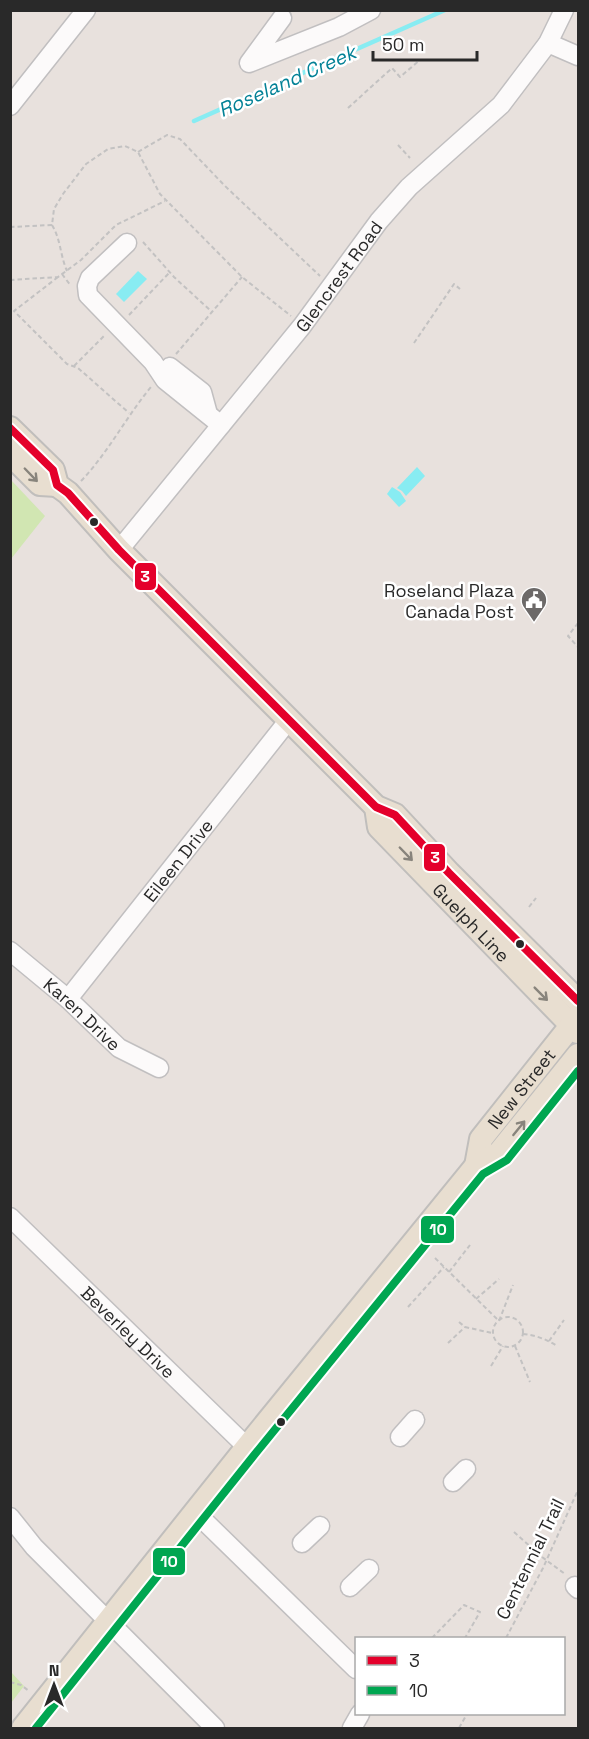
<svg xmlns="http://www.w3.org/2000/svg" width="589" height="1739" font-family="'Space Grotesk',sans-serif">
<rect width="100%" height="100%" fill="#e8e1dd"/>
<g fill="#d1e6b2">
<path d="M 11,480 L 45,516 L 11,559 Z"/>
<path d="M 11,1672 L 24,1686 L 11,1703 Z"/>
</g>
<g fill="#88ecf2">
<path d="M 138,271 L 147,279 L 124,302 L 116,294 Z"/>
<path d="M 417,467 L 425,476 L 406,496 L 402,491 L 397,488 Z"/>
<path d="M 392,487 L 400,492 L 406,501 L 399,507 L 387,494 Z"/>
</g>
<g fill="none" stroke-linecap="round" stroke-linejoin="round">
<path stroke="#88ecf2" stroke-width="4.5" d="M 194,121 L 445,10"/>
<g stroke="#c1bfc0" stroke-width="21">
<g id="minor">
<path d="M 282,18 L 249,63 L 339,27 L 371,10"/>
<path d="M 548,43 L 578,56"/>
<path d="M 10,106 L 86,10"/>
<path d="M 127,243 L 90,278 L 87,286 L 88,295 L 153,362 L 165,380 L 221,425"/>
<path d="M 170,367 L 202,392 L 208,414"/>
<path id="s1" d="M 119,550 L 302,326 L 379,221 L 409,187 L 501,105 L 548,43 L 564,10"/>
<path id="s2" d="M 10,951 L 68,999 L 119,1048 L 159,1068"/>
<path id="s3" d="M 68,999 L 288,721"/>
<path id="s4" d="M 10,1217 L 247,1447"/>
<path d="M 400,1437 L 415,1420"/>
<path d="M 453,1482 L 466,1469"/>
<path d="M 195,1512 L 356,1669"/>
<path d="M 10,1517 L 34,1547 L 215,1728"/>
<path d="M 302,1543 L 320,1526"/>
<path d="M 575,1586 L 578,1589"/>
<path d="M 350,1587 L 369,1569"/>
<path d="M 352,1728 L 360,1714"/>
</g>
</g>
<g stroke="#c0bebc" stroke-width="26">
<g id="major">
<path d="M 10,428 L 53,470 L 57,485 L 68,493 L 119,550 L 376,807 L 395,815 L 449,873 L 578,1001"/>
<path d="M 10,454 L 40,484 L 57,485"/>
<path id="s5" d="M 376,807 L 379,827 L 578,1032"/>
<path id="s6" d="M 476,1166 L 481,1139 L 578,1017"/>
<path d="M 23,1728 L 247,1447 L 476,1166 L 499,1153 L 578,1055"/>
</g>
</g>
<g stroke="#c3c2c2" stroke-width="2" stroke-dasharray="4.5 3" stroke-linecap="butt">
<path d="M 348,108 L 392,68 L 400,77 L 420,60"/>
<path d="M 398,145 L 410,158"/>
<path d="M 138,152 L 167,135 L 180,139 L 225,186 L 320,276"/>
<path d="M 52,225 C 61,240 60,255 67,271"/>
<path d="M 10,227 L 52,225 L 54,209 L 63,194 L 86,164 L 108,149 L 125,146 L 138,152 L 160,194 L 242,277 L 291,316"/>
<path d="M 143,242 L 174,277 L 212,312"/>
<path d="M 62,274 L 71,286"/>
<path d="M 58,277 L 14,311 L 67,364 L 78,368 L 129,413"/>
<path d="M 10,280 L 58,277 L 81,260 L 116,225 L 165,201"/>
<path d="M 129,315 L 170,272"/>
<path d="M 414,343 L 454,284 L 460,289"/>
<path d="M 176,354 L 242,277"/>
<path d="M 74,366 L 104,336"/>
<path d="M 81,481 C 108,453 126,417 151,387"/>
<path d="M 578,623 L 568,636 L 578,647"/>
<path d="M 529,907 L 536,898"/>
<path d="M 435,1258 L 499,1321 L 513,1285"/>
<path d="M 449,1272 L 470,1245"/>
<path d="M 476,1299 L 499,1279"/>
<path d="M 408,1307 L 444,1267"/>
<circle cx="508" cy="1332" r="15"/>
<path d="M 459,1322 L 465,1327 L 492,1333"/>
<path d="M 523,1334 C 535,1335 546,1339 557,1346"/>
<path d="M 549,1341 L 564,1320"/>
<path d="M 448,1343 L 465,1327"/>
<path d="M 515,1346 L 530,1382"/>
<path d="M 491,1366 L 503,1346"/>
<path d="M 514,1532 L 542,1557 L 565,1574"/>
<path d="M 432,1638 L 464,1605 L 480,1612 L 465,1638"/>
<path d="M 506,1638 L 543,1568 L 578,1490"/>
<path d="M 10,1682 L 21,1685 L 29,1691"/>
<path d="M 459,1728 L 467,1714"/>
</g>
<use href="#minor" stroke="#fcfafa" stroke-width="18"/>
<use href="#major" stroke="#e8ded0" stroke-width="22"/>
<g stroke="#fff" stroke-width="12">
<path id="bus-1" d="M 10,428 L 53,470 L 57,485 L 68,493 L 119,550 L 376,807 L 395,815 L 449,873 L 578,1001"/>
</g>
<g stroke="#fff" stroke-width="12">
<path id="bus-2" d="M 36,1728 L 255,1454 L 483,1174 L 507,1160 L 578,1071"/>
</g>
<use href="#bus-1" stroke="#e4002b" stroke-width="8"/>
<use href="#bus-2" stroke="#00a651" stroke-width="8"/>
</g>
<defs><path id="oneway-shaft" d="M-6 0H5M1.5-3L5.5 0L1.5 3" fill="none" stroke-width="1.6" stroke-linecap="round" stroke-linejoin="round" transform="scale(1.5)"/></defs>
<g stroke="#88847c">
<use href="#oneway-shaft" transform="translate(31 475) rotate(46)"/>
<use href="#oneway-shaft" transform="translate(406 854) rotate(46)"/>
<use href="#oneway-shaft" transform="translate(541 994) rotate(45)"/>
<use href="#oneway-shaft" transform="translate(519 1128) rotate(-51)"/>
</g>
<defs>
<g id="civic-pin" transform="scale(1.35)"><path d="M0 17L-7.5 6A9.5 9.5 0 1 1 7.5 6Z" fill="#6c6968" stroke="#fff"/><path d="M-.6-6.5H3V-4.5H.6V-3L4-1V1h2V6H-6V1h2V-1L-.6-3ZM-1.2 2.5V6h2.4V2.5Z" fill="#fff"/></g>
</defs>
<g fill-rule="evenodd">
<use href="#civic-pin" x="534" y="600"/>
</g>
<g fill="#292929" stroke="#fff" stroke-width="2">
<circle cx="94" cy="522" r="5"/>
<circle cx="520" cy="944" r="5"/>
<circle cx="281" cy="1422" r="5"/>
</g>
<g text-anchor="middle" dominant-baseline="central" stroke-width="5" stroke-linejoin="round" paint-order="stroke">
<g font-size="18" fill="#292929" stroke="#fff">
<text stroke="none"><textPath href="#s1" startOffset="351">Glencrest Road</textPath></text>
<text stroke="none"><textPath href="#s3" startOffset="177">Eileen Drive</textPath></text>
<text stroke="none"><textPath href="#s5" startOffset="153">Guelph Line</textPath></text>
<text stroke="none"><textPath href="#s2" startOffset="96">Karen Drive</textPath></text>
<text stroke="none"><textPath href="#s6" startOffset="92">New Street</textPath></text>
<text stroke="none"><textPath href="#s4" startOffset="165">Beverley Drive</textPath></text>
<text transform="translate(530 1559) rotate(-64)">Centennial Trail</text>
</g>
<g font-size="18" fill="#292929" stroke="#fff" text-anchor="end">
<text x="514" y="590">Roseland Plaza<tspan x="514" dy="21">Canada Post</tspan></text>
</g>
<g font-size="20" font-style="italic" fill="#028196" stroke="#fff">
<text transform="translate(287 81) rotate(-24)">Roseland Creek</text>
</g>
</g>
<g stroke="#fff" stroke-width="2">
<rect x="134" y="562" width="23" height="29" rx="6" fill="#e4002b"/>
<rect x="423" y="843" width="23" height="29" rx="6" fill="#e4002b"/>
<rect x="420" y="1215" width="35" height="29" rx="6" fill="#00a651"/>
<rect x="152" y="1547" width="34" height="29" rx="6" fill="#00a651"/>
</g>
<g font-size="16" text-anchor="middle" font-weight="bold" fill="#fff">
<text x="145" y="582">3</text>
<text x="435" y="863">3</text>
<text x="438" y="1235">10</text>
<text x="169" y="1567">10</text>
</g>
<rect width="589" height="1739" fill="none" stroke="#292929" stroke-width="24"/>
<rect x="355" y="1637" width="210" height="78" fill="#ffffff" stroke="#a9a9a9" stroke-width="1.5"/>
<rect x="367" y="1656" width="30" height="9" fill="#e4002b" stroke="#a9a9a9" stroke-width="1.5"/>
<text x="409" y="1667" font-size="18" fill="#292929">3</text>
<rect x="367" y="1686" width="30" height="9" fill="#00a651" stroke="#a9a9a9" stroke-width="1.5"/>
<text x="409" y="1697" font-size="18" fill="#292929">10</text>
<g transform="translate(54 1685)" stroke="#ffffff" stroke-width="4.5" paint-order="stroke">
<path d="M0-4.5L10 22L0 15L-10 22Z" fill="#292929"/>
<text y="-9" font-size="16" font-weight="bold" text-anchor="middle" fill="#292929">N</text>
</g>
<path d="M373 51v9h104v-9" fill="none" stroke="#292929" stroke-width="3"/>
<text x="382" y="51" font-size="18" fill="#292929" stroke="#ffffff" stroke-width="4.5" paint-order="stroke">50 m</text>
</svg>
